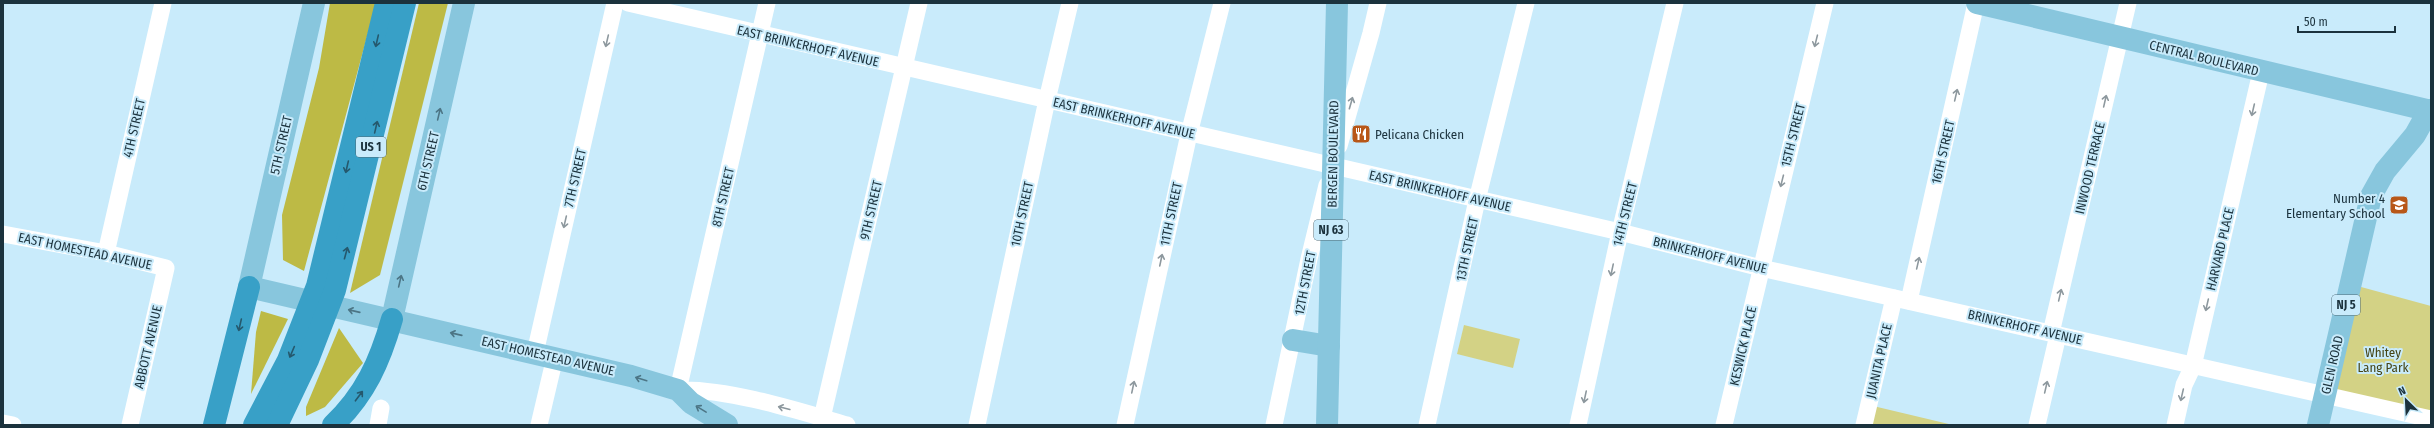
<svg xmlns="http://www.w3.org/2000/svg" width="2434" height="428" font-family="'Fira Sans Condensed',sans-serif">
<rect width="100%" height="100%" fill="#c9ebfb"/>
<g fill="#d3d285">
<path d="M 2350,284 L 2431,306 L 2431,419 L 2325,395 Z"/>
<path d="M 1464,325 L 1520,339 L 1513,368 L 1457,354 Z"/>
<path d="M 1869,405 L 1953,425 L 1864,425 Z"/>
</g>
<g fill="#bdba45">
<path d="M 330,3 L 376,3 L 304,271 L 283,260 L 282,215 L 319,68 Z"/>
<path d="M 419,3 L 448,3 L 380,275 L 350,293 Z"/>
<path d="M 261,311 L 288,319 L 251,394 L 256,332 Z"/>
<path d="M 339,328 L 363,363 L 325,407 L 306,416 L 306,407 Z"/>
</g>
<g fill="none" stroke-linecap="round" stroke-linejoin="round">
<g stroke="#fff" stroke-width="17">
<path d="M 628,3 L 1620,232 L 1761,268 L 2431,419"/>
<path d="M 767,3 L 678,390 C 727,388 799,411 847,425"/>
<path d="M 1339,146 L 1371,33 L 1378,3"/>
<path d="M 3,234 L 106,253 L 166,268 L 130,425"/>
<path d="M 106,253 L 163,3"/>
<path d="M 1909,301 L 1976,3"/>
<path d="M 2051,333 L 2128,3"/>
<path d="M 535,353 L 615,3"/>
<path d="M 822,418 L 919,3"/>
<path d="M 3,423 L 13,425"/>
<path d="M 378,425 L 381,408"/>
<path d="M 539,425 L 555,357"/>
<path d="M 977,425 L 1047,100 L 1070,3"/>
<path d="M 1125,425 L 1189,134 L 1222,3"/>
<path d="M 1274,425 L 1309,259 L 1327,185"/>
<path d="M 1427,425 L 1477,200 L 1526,3"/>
<path d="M 1578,425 L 1620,232 L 1675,3"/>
<path d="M 1724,425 L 1825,3"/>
<path d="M 1864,425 L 1894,298"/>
<path d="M 2037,425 L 2058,335"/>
<path d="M 2175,425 L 2184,385 L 2193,366 L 2261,72"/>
</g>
<g stroke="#88c6dd" stroke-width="22">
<path d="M 314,3 L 249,287 L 631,376 L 678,390 L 691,403 L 727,425"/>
<path d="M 1977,3 L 2431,111"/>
<path d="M 392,319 L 464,3"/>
<path d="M 1293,340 L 1329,346"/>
<path d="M 1327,425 L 1337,3"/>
<path d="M 2318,425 L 2371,196 L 2385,171 L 2415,135 L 2429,110"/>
</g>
<g stroke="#38a0c7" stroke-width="22">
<path d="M 214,425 L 249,287"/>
<path d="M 254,425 L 288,360 L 317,286 L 386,3"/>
<path d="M 277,425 L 308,360 L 335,290 L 405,3"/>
<path d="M 333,425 C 365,395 380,361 392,319"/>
</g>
</g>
<defs><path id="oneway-shaft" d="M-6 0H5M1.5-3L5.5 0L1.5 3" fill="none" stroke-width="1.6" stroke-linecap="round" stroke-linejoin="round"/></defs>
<g stroke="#25586d">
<use href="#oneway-shaft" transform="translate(377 41) rotate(103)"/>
<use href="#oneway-shaft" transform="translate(376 127) rotate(-77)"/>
<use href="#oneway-shaft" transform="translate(347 167) rotate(103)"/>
<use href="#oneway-shaft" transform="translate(346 253) rotate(-75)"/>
<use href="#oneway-shaft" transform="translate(240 325) rotate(103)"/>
<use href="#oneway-shaft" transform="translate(292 352) rotate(113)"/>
<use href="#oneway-shaft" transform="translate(359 396) rotate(-53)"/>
</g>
<g stroke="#8d989e">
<use href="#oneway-shaft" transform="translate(607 41) rotate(103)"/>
<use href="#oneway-shaft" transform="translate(1816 41) rotate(104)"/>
<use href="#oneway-shaft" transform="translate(1956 95) rotate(-77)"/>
<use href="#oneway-shaft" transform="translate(2105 101) rotate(-77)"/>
<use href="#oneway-shaft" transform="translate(1351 103) rotate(-74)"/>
<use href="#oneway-shaft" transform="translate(2253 110) rotate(103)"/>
<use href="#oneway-shaft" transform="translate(1782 181) rotate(104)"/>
<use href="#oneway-shaft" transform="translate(565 222) rotate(103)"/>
<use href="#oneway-shaft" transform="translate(1161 260) rotate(-78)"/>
<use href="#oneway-shaft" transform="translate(1918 263) rotate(-77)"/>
<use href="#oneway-shaft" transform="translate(1612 270) rotate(102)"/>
<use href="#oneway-shaft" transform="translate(2060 295) rotate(-77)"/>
<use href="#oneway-shaft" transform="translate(2207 305) rotate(103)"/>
<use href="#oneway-shaft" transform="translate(1133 387) rotate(-78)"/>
<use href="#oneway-shaft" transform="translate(2046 387) rotate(-77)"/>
<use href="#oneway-shaft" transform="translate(2182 395) rotate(103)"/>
<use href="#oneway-shaft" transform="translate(1585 397) rotate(102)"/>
<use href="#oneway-shaft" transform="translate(784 408) rotate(-166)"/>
</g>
<g stroke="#4c7585">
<use href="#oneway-shaft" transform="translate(439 114) rotate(-77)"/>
<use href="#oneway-shaft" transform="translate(400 281) rotate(-77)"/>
<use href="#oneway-shaft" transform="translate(354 311) rotate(-167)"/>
<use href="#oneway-shaft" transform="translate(456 334) rotate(-167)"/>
<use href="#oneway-shaft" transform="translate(641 379) rotate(-163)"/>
<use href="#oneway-shaft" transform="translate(701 409) rotate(-149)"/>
</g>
<defs>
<g id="restaurant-square" transform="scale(1)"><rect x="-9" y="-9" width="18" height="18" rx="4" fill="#b85718" stroke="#c9ebfb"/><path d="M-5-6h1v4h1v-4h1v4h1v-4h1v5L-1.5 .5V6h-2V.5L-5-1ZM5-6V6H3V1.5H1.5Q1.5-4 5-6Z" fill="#fff"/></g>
<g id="school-square" transform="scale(1)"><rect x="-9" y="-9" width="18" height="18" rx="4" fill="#b85718" stroke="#c9ebfb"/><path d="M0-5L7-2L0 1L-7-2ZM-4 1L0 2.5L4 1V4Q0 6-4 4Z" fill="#fff"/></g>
</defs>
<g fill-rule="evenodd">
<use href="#restaurant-square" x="1361" y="134"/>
<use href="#school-square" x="2399" y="205"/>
</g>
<g text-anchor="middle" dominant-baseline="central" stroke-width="4" stroke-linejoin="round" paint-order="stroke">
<g fill="#c9ebfb" stroke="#4f6a76" stroke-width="1">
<rect x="356" y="137" width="30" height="20" rx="3"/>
<rect x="1314" y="220" width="34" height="20" rx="3"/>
<rect x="2332" y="295" width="28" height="20" rx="3"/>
</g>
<g font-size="12" font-weight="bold" fill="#1b323d">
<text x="371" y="147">US 1</text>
<text x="1331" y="230">NJ 63</text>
<text x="2346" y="305">NJ 5</text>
</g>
<g font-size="13" fill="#1b323d" stroke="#c9ebfb">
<text transform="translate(808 46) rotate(13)">EAST BRINKERHOFF AVENUE</text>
<text transform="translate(2204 58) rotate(14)">CENTRAL BOULEVARD</text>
<text transform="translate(1124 118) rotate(13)">EAST BRINKERHOFF AVENUE</text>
<text transform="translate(134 128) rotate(-77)">4TH STREET</text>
<text transform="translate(1793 135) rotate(-76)">15TH STREET</text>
<text transform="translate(281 145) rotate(-77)">5TH STREET</text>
<text transform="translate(1943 152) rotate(-77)">16TH STREET</text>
<text transform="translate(1333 154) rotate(-89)">BERGEN BOULEVARD</text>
<text transform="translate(428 161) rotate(-77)">6TH STREET</text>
<text transform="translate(2090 168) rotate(-77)">INWOOD TERRACE</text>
<text transform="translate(575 178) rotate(-77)">7TH STREET</text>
<text transform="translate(1440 191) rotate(13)">EAST BRINKERHOFF AVENUE</text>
<text transform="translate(723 197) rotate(-77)">8TH STREET</text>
<text transform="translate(871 210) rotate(-77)">9TH STREET</text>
<text transform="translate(1022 214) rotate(-78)">10TH STREET</text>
<text transform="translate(1171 214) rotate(-78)">11TH STREET</text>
<text transform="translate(1625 214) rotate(-76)">14TH STREET</text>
<text transform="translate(1467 249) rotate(-78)">13TH STREET</text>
<text transform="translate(2220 249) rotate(-77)">HARVARD PLACE</text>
<text transform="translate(85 251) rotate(12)">EAST HOMESTEAD AVENUE</text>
<text transform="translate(1710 255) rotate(14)">BRINKERHOFF AVENUE</text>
<text transform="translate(1305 283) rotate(-79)">12TH STREET</text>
<text transform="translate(2025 327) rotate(13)">BRINKERHOFF AVENUE</text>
<text transform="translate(1743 346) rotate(-77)">KESWICK PLACE</text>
<text transform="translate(148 347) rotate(-77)">ABBOTT AVENUE</text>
<text transform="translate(548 356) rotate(13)">EAST HOMESTEAD AVENUE</text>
<text transform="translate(1879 361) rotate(-77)">JUANITA PLACE</text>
<text transform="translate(2332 365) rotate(-77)">GLEN ROAD</text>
</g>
<g font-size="13" fill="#1b323d" stroke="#c9ebfb" text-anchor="start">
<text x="1375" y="134">Pelicana Chicken</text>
<text x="2385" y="198" text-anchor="end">Number 4<tspan x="2385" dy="15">Elementary School</tspan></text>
</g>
<g font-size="13" fill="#454415" stroke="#c9ebfb">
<text x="2383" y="352">Whitey<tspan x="2383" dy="15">Lang Park</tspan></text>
</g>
</g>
<rect width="2434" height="428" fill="none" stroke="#1b323d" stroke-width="8"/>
<g transform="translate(2406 400) rotate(336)" stroke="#c9ebfb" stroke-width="3" paint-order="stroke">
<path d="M0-3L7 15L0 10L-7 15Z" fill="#1b323d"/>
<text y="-6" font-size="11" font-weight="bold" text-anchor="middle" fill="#1b323d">N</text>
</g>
<path d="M2298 26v6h97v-6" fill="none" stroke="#1b323d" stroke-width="2"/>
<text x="2304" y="26" font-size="12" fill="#1b323d" stroke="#c9ebfb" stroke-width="3" paint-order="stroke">50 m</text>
</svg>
